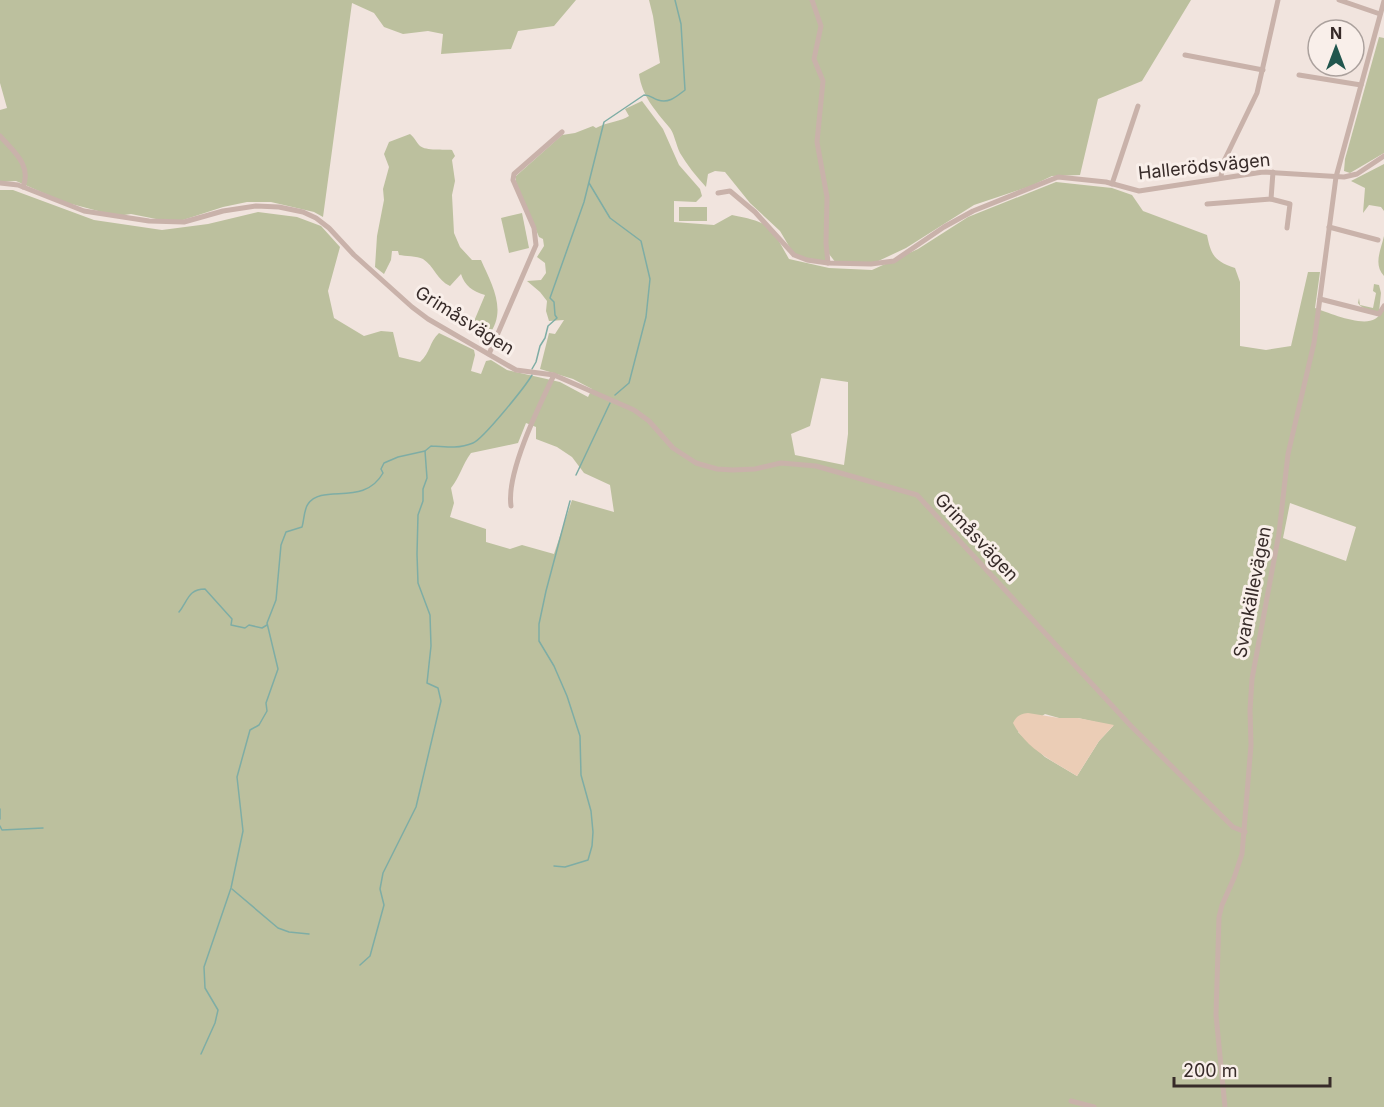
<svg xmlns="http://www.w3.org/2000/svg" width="1384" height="1107" font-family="Inter,sans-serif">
<rect width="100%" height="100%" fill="#f1e4de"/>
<g fill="#bcc09e" fill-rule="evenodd">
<path d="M 0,0 L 576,0 L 554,26 L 518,31 L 511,49 L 441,54 L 443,34 L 428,31 L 403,34 L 384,27 L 374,13 L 352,3 L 323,217 L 314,212 L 271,202 L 247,202 L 223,207 L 183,220 L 161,220 L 131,214 L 117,216 L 64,202 L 16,181 L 0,182 L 0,110 L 7,108 L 0,83 Z"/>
<path d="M 649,0 L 1191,0 L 1142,81 L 1098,99 L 1080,175 L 1052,176 L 1031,186 L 974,205 L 906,248 L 872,264 L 836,263 L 829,254 L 826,261 L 800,257 L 793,253 L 780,231 L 750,203 L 725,172 L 715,171 L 708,174 L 706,187 C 696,176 687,165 680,153 C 676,145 674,132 669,127 C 655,110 642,96 639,74 L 660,63 L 653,16 Z"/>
<path d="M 1379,37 L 1384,38 L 1384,153 L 1350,173 L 1344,171 L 1345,159 Z"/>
<path d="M 642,101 L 663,129 L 679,165 L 700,189 L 702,196 L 696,202 L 674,201 L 674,222 L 714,225 L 732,215 C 772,223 770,225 789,259 L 829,268 L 872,270 L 918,249 L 968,217 L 1056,182 L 1112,188 L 1132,195 L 1143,211 L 1207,235 C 1211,255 1214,261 1235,268 L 1240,282 L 1240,346 L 1266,350 L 1291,346 L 1308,272 L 1320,272 L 1315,308 C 1329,313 1362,327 1375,319 C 1379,317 1381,312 1384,308 L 1384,1107 L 0,1107 L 0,190 L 13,190 L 94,220 L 162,230 L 208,224 L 258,212 L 297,217 L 321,226 L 340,247 L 328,291 L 334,318 L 364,336 L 381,331 L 393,332 L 399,357 L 420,362 C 431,352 429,342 439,333 L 474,350 L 475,355 L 471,371 L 481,374 L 486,361 L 491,360 L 507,370 L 560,382 L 588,397 L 592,389 L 573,379 L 540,369 L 549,333 L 555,334 L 564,320 L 549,321 L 546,311 L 547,301 L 540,292 L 527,281 L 541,280 L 546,273 L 545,263 L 537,257 L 544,246 L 543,239 L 539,237 L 516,182 L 516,176 L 562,135 L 575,133 L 593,126 L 596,128 C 607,122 622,121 629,116 L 625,109 ZM 821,378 L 848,382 L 848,434 L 844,465 L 795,455 L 791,434 L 810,426 ZM 526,423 L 536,427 L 536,439 L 557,447 L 572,457 L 584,473 L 610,485 L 614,512 L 572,500 L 554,554 L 522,545 L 510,549 L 486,542 L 486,529 L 450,517 L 454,503 L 451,488 C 460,477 462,465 471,453 L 518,443 ZM 1290,503 L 1356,527 L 1346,561 L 1283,538 ZM 1045,714 L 1059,718 L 1078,718 L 1113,726 L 1099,741 L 1077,776 L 1045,757 L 1018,732 Z"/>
<path d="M 410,134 C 415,138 416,142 420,146 C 426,151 444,149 452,150 L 455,156 L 452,160 L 455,181 L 452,195 L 454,233 L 460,247 L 472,260 L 481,260 C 492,285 508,311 488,336 L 477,333 L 472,326 L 485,295 C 472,291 465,286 461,274 L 450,286 C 437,280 434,266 423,259 C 417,256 405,256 399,255 L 398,251 L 392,251 L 391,260 L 384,274 L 375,267 L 377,236 L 384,200 L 383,189 L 389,167 L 384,154 L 389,142 Z"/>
<path d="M 1384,164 L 1384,211 L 1381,207 L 1369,205 L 1363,213 L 1365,188 L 1351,181 Z"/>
<rect x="679" y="207" width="28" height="14"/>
<path d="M 522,213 L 529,248 L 509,253 L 501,218 Z"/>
<path d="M 1384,236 L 1384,276 C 1373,264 1381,250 1384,236 Z"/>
<path d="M 1374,284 L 1379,285 L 1381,293 L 1379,312 C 1372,310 1362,310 1358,303 L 1359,298 L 1360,305 L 1373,308 L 1376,293 L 1373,291 Z"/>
</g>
<path fill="#ebcdb6" d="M 1028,713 L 1059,718 L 1078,718 L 1114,725 L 1099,741 L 1077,776 C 1054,762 1026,749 1013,723 C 1017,715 1021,714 1028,713 Z"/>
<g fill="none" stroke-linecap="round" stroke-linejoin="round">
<g stroke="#7eada5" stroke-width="1.5">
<path d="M 589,183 L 610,218 L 641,241 L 650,279 L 646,317 L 629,383 L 615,395"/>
<path d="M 532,369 L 536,362 L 540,346 L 545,338 L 548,326 L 557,318 L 555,315 L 554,302 L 550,298 L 584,202 L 604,122 L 644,95 C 651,95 652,98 658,100 C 669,104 677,96 685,90 L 681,24 L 675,0"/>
<path d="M 576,475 L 610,403"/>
<path d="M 179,612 C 188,601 188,589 205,589 L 232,619 L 231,625 L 245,628 L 249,625 L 262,628 L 267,625"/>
<path d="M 0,809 L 0,819"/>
<path d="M 0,826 L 2,830 L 43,828"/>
<path d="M 554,866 L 565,867 L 588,860 L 592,846 L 593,832 L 591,811 L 581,775 L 580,736 L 567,696 L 554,666 L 539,641 L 539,624 L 546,591 L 570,501"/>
<path d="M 232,889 L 278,928 L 289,932 L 309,934"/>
<path d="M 360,965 L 370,956 L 384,905 L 380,889 L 383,873 L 416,807 L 441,701 L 438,688 L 427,683 L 431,646 L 430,615 L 418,583 L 417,554 L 418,515 L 423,501 L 423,489 L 427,478 L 425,451"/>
<path d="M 201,1054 L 215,1023 L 218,1010 L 205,988 L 204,967 L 231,888 L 243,831 L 237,777 L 250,730 L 259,725 L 267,711 L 266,703 L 278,669 L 267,623 L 276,600 L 281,545 L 286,532 L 302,527 C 304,521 304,509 308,504 C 323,483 364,507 383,473 L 381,469 L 384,463 L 398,457 L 425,451 L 431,446 C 445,447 459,449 473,443 C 483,439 525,387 532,375"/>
</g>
<g stroke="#c9b2aa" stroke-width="5">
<path d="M 812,0 L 821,26 L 814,59 L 823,81 L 817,142 L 827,197 L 826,243 L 828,263 L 871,264 L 894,261 L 944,227 L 973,211 L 1058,177 L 1106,182 L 1139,191 L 1263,172 L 1344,177 L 1357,174 L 1384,156"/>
<path d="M 1339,0 L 1380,14"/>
<path d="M 1185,55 L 1263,70"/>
<path d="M 1299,75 L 1361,85"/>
<path d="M 0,136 C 13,151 32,165 23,187"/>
<path d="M 1221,177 L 1223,163 L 1257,93 L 1278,0"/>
<path d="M 0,183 L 18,185 L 84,211 L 149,221 L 184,222 L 223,211 L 256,206 L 279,207 L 303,212 L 316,218 L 329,228 L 354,255 L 412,307 L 428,319 L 516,370 L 554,375 L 634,410 L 649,421 L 673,448 L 696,463 L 717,469 L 733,470 L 755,469 L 781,463 L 816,466 L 917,495 L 1131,726 L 1233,827 L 1245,832"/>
<path d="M 1112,184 L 1138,106"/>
<path d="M 718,193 L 730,191 L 755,212 L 794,255 L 807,260 L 828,263"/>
<path d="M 1271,199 L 1290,204 L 1287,228"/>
<path d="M 1207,204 L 1271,199 L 1273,172"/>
<path d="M 1329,227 L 1378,240"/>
<path d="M 1320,299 L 1379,314 L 1384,306"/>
<path d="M 489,354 L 536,245 L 534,228 L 513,180 L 514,174 L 562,132"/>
<path d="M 511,506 C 506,473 539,406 554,375"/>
<path d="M 1071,1101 L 1094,1107"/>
<path d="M 1225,1107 L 1216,1015 L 1219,917 L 1222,905 L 1234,878 L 1242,854 L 1251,745 L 1250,710 L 1252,679 L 1279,533 L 1288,454 L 1314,343 L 1336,177 L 1384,1"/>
</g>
</g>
<g text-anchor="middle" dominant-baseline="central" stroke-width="6" stroke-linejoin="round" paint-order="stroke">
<g font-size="18" fill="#372b29" stroke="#f9efea">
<text transform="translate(1204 166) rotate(-6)">Hallerödsvägen</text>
<text transform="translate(465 320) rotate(32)">Grimåsvägen</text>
<text transform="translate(977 537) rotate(47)">Grimåsvägen</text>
<text transform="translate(1252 592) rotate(-79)">Svankällevägen</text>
</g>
</g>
<g transform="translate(1336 48)"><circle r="28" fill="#f9efea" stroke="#aba19d" stroke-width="1.5"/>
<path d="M0-4.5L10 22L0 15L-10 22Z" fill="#21564e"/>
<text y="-9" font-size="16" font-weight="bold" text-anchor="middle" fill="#372b29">N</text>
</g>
<path d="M1174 1077v9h156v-9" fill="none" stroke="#372b29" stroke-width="3"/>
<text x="1183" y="1077" font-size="18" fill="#372b29" stroke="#f9efea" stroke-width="4.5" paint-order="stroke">200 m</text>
</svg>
